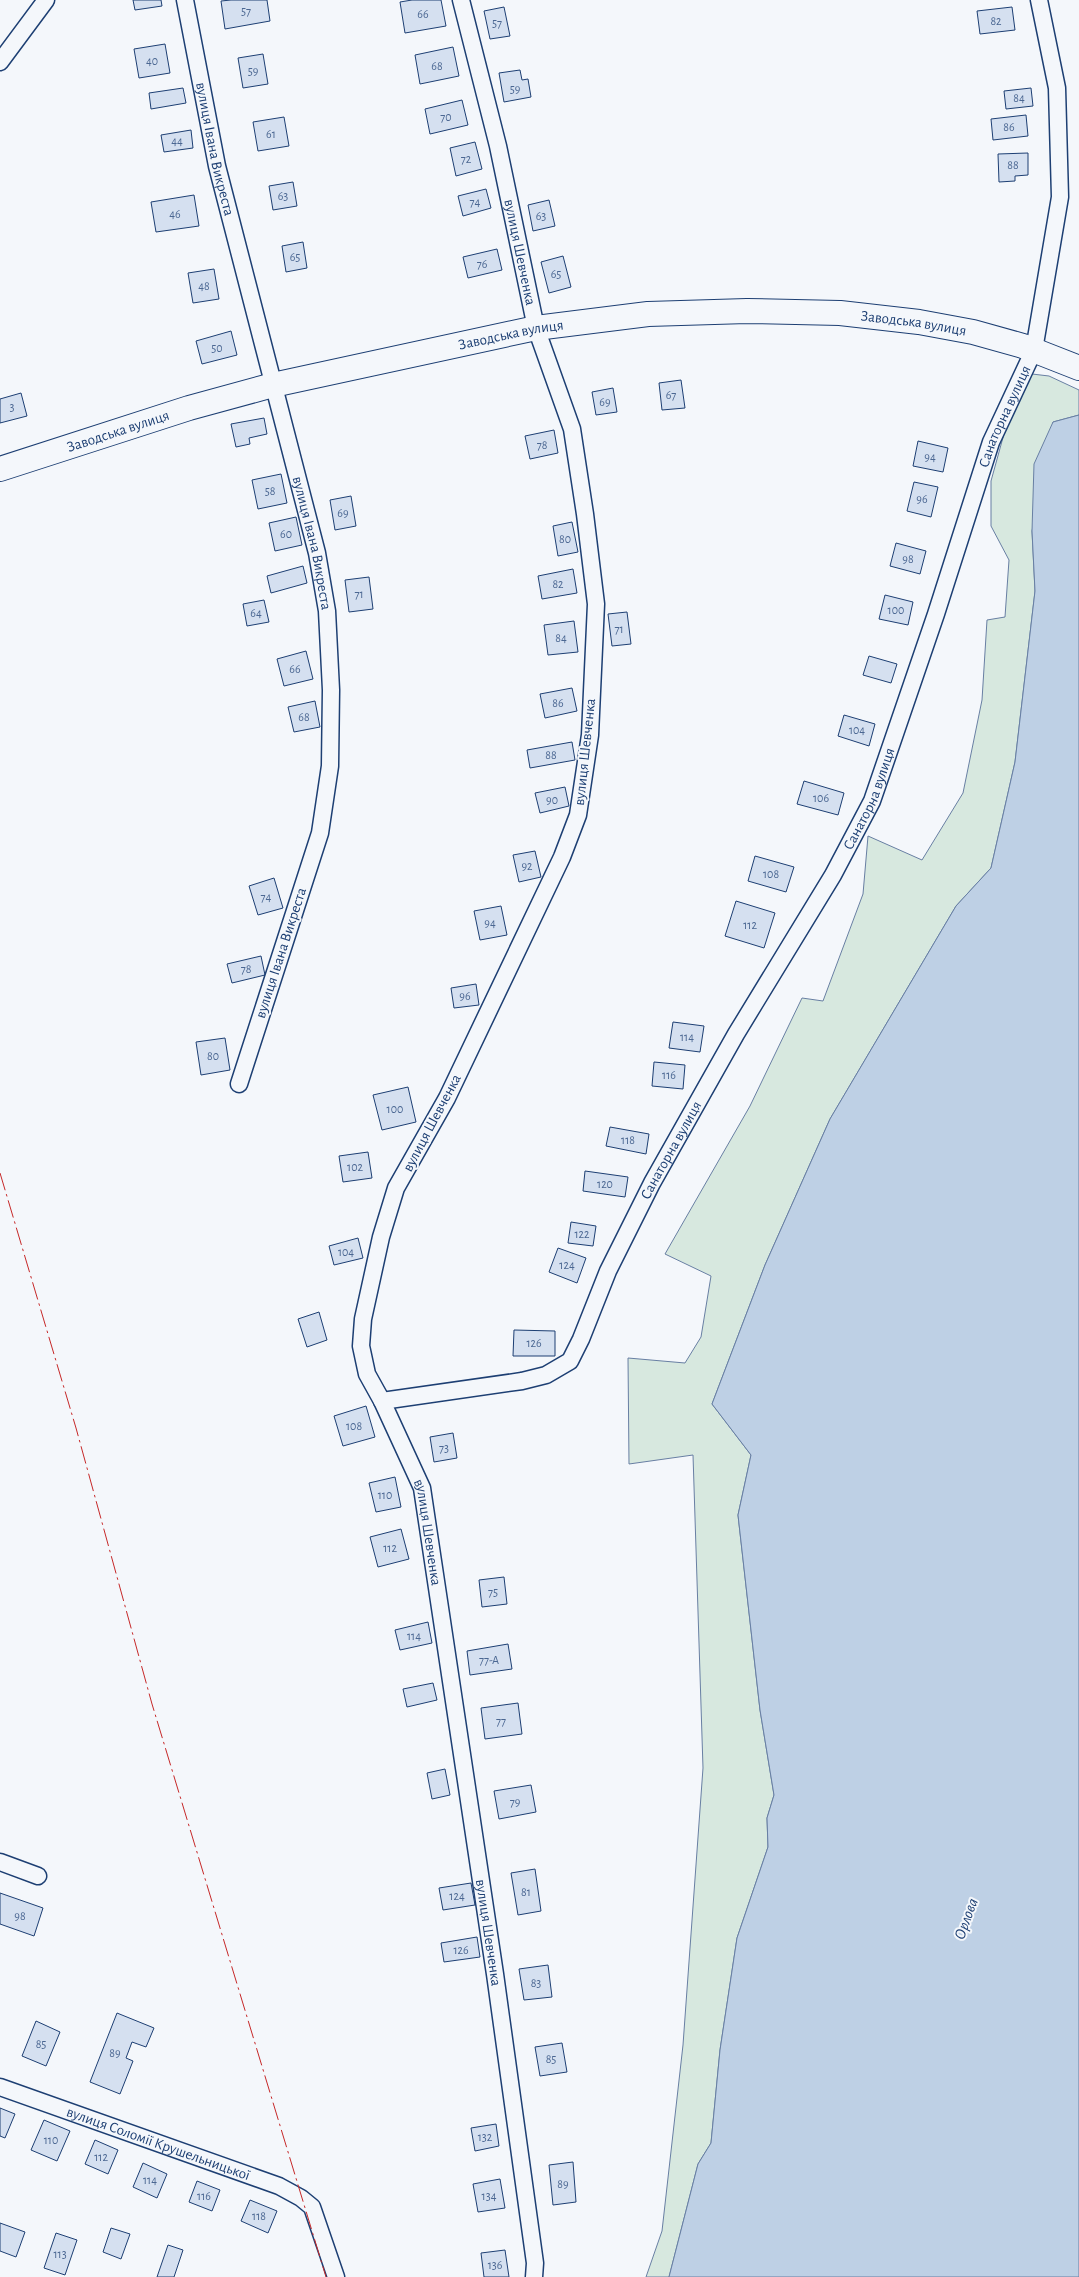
<svg xmlns="http://www.w3.org/2000/svg" width="1079" height="2277" font-family="'Alegreya Sans',sans-serif">
<rect width="100%" height="100%" fill="#f4f7fb"/>
<path fill="#d7e8df" stroke="#687fa3" d="M 1032,374 L 1049,376 L 1079,390 L 1079,415 L 1053,422 L 1032,531 L 1035,591 L 1015,762 L 991,868 L 956,906 L 830,1119 L 765,1265 L 712,1404 L 751,1455 L 738,1515 L 760,1710 L 774,1795 L 767,1818 L 768,1847 L 737,1938 L 720,2050 L 711,2143 L 698,2164 L 669,2277 L 646,2277 L 662,2231 L 683,2045 L 703,1768 L 693,1455 L 629,1464 L 628,1358 L 685,1363 L 701,1337 L 711,1276 L 665,1254 L 750,1106 L 802,998 L 823,1001 L 863,894 L 868,836 L 922,860 L 963,793 L 982,700 L 987,620 L 1005,617 L 1009,560 L 991,526 L 991,481 L 1015,394 Z"/>
<path fill="#bed0e5" stroke="#687fa3" d="M 1079,415 L 1079,2277 L 669,2277 L 698,2164 L 711,2143 L 720,2050 L 737,1938 L 768,1847 L 767,1818 L 774,1795 L 760,1710 L 738,1515 L 751,1455 L 712,1404 L 765,1265 L 830,1119 L 956,906 L 991,868 L 1015,762 L 1035,591 L 1032,531 L 1034,464 L 1053,422 Z"/>
<g fill="#d5e0f0" stroke="#1d3f73">
<path d="M 133,0 L 161,0 L 162,6 L 135,10 Z"/>
<path d="M 231,0 L 267,0 L 270,21 L 225,29 L 221,1 Z"/>
<path d="M 412,0 L 441,0 L 446,26 L 405,33 L 400,2 Z"/>
<path d="M 504,7 L 510,36 L 490,39 L 484,11 Z"/>
<path d="M 1012,7 L 1015,30 L 980,34 L 977,11 Z"/>
<path d="M 165,44 L 170,73 L 139,78 L 134,49 Z"/>
<path d="M 453,47 L 459,76 L 420,84 L 415,55 Z"/>
<path d="M 263,54 L 268,84 L 243,88 L 238,58 Z"/>
<path d="M 520,70 L 522,80 L 528,79 L 531,97 L 504,102 L 499,73 Z"/>
<path d="M 183,88 L 186,103 L 151,109 L 149,93 Z"/>
<path d="M 1031,88 L 1033,106 L 1006,109 L 1004,91 Z"/>
<path d="M 462,100 L 468,125 L 430,134 L 425,109 Z"/>
<path d="M 1026,115 L 1028,136 L 993,140 L 991,119 Z"/>
<path d="M 284,117 L 289,146 L 258,151 L 253,122 Z"/>
<path d="M 191,130 L 193,148 L 164,152 L 161,135 Z"/>
<path d="M 475,142 L 482,169 L 456,176 L 450,148 Z"/>
<path d="M 1028,153 L 1028,175 L 1015,176 L 1015,181 L 999,182 L 998,154 Z"/>
<path d="M 293,182 L 297,206 L 273,210 L 269,186 Z"/>
<path d="M 486,189 L 491,208 L 463,216 L 458,196 Z"/>
<path d="M 194,195 L 199,226 L 156,232 L 151,202 Z"/>
<path d="M 549,200 L 555,226 L 533,231 L 528,205 Z"/>
<path d="M 303,242 L 307,268 L 286,272 L 282,246 Z"/>
<path d="M 497,249 L 502,270 L 468,278 L 463,257 Z"/>
<path d="M 563,256 L 571,287 L 549,293 L 541,262 Z"/>
<path d="M 214,269 L 219,299 L 193,303 L 188,273 Z"/>
<path d="M 231,331 L 237,355 L 202,364 L 196,341 Z"/>
<path d="M 681,380 L 685,408 L 662,410 L 659,383 Z"/>
<path d="M 613,388 L 617,412 L 596,415 L 592,392 Z"/>
<path d="M 21,393 L 27,416 L 0,423 L 0,399 Z"/>
<path d="M 264,418 L 267,434 L 249,438 L 250,444 L 236,447 L 231,424 Z"/>
<path d="M 554,430 L 558,453 L 530,459 L 525,436 Z"/>
<path d="M 918,441 L 948,448 L 943,472 L 913,466 Z"/>
<path d="M 281,474 L 287,503 L 258,509 L 252,480 Z"/>
<path d="M 914,482 L 938,487 L 931,517 L 907,511 Z"/>
<path d="M 351,496 L 356,526 L 335,530 L 330,500 Z"/>
<path d="M 296,517 L 302,545 L 275,551 L 269,523 Z"/>
<path d="M 572,522 L 578,552 L 558,556 L 553,526 Z"/>
<path d="M 896,543 L 926,551 L 920,574 L 890,566 Z"/>
<path d="M 303,566 L 307,583 L 271,593 L 267,576 Z"/>
<path d="M 573,569 L 577,593 L 542,599 L 538,576 Z"/>
<path d="M 369,577 L 373,609 L 349,612 L 345,580 Z"/>
<path d="M 885,595 L 913,602 L 908,625 L 879,619 Z"/>
<path d="M 264,600 L 269,622 L 247,626 L 243,604 Z"/>
<path d="M 627,612 L 631,644 L 612,646 L 608,614 Z"/>
<path d="M 574,621 L 578,652 L 548,655 L 544,625 Z"/>
<path d="M 306,651 L 313,679 L 284,686 L 277,659 Z"/>
<path d="M 869,656 L 897,664 L 891,683 L 863,675 Z"/>
<path d="M 572,688 L 577,711 L 545,718 L 540,694 Z"/>
<path d="M 315,701 L 320,727 L 294,732 L 288,707 Z"/>
<path d="M 844,715 L 875,724 L 869,746 L 838,736 Z"/>
<path d="M 572,742 L 575,760 L 530,768 L 527,750 Z"/>
<path d="M 804,781 L 844,793 L 838,815 L 797,804 Z"/>
<path d="M 565,787 L 569,806 L 540,813 L 535,793 Z"/>
<path d="M 535,851 L 541,877 L 519,882 L 513,855 Z"/>
<path d="M 755,856 L 794,867 L 786,892 L 748,881 Z"/>
<path d="M 274,878 L 283,908 L 258,915 L 249,886 Z"/>
<path d="M 736,901 L 775,913 L 764,948 L 725,936 Z"/>
<path d="M 501,906 L 507,935 L 480,940 L 474,911 Z"/>
<path d="M 261,956 L 265,975 L 232,983 L 227,964 Z"/>
<path d="M 476,984 L 479,1005 L 454,1008 L 451,988 Z"/>
<path d="M 673,1022 L 704,1026 L 700,1052 L 669,1048 Z"/>
<path d="M 225,1038 L 230,1070 L 201,1075 L 196,1042 Z"/>
<path d="M 654,1062 L 685,1065 L 683,1089 L 652,1086 Z"/>
<path d="M 408,1087 L 416,1122 L 382,1130 L 373,1095 Z"/>
<path d="M 610,1127 L 649,1134 L 646,1154 L 606,1146 Z"/>
<path d="M 368,1152 L 372,1178 L 343,1182 L 339,1156 Z"/>
<path d="M 585,1171 L 628,1177 L 625,1197 L 583,1191 Z"/>
<path d="M 571,1222 L 596,1226 L 593,1246 L 568,1243 Z"/>
<path d="M 358,1238 L 363,1258 L 334,1265 L 329,1246 Z"/>
<path d="M 558,1248 L 586,1258 L 577,1283 L 549,1272 Z"/>
<path d="M 319,1312 L 327,1340 L 307,1347 L 298,1319 Z"/>
<path d="M 514,1330 L 555,1331 L 555,1356 L 513,1356 Z"/>
<path d="M 366,1406 L 375,1437 L 343,1446 L 334,1416 Z"/>
<path d="M 453,1433 L 457,1458 L 434,1462 L 430,1437 Z"/>
<path d="M 395,1477 L 401,1507 L 376,1512 L 369,1483 Z"/>
<path d="M 401,1529 L 409,1559 L 378,1567 L 370,1537 Z"/>
<path d="M 504,1577 L 507,1604 L 482,1607 L 479,1580 Z"/>
<path d="M 428,1622 L 432,1643 L 400,1650 L 395,1630 Z"/>
<path d="M 508,1644 L 512,1669 L 470,1675 L 467,1651 Z"/>
<path d="M 433,1683 L 437,1700 L 407,1707 L 403,1689 Z"/>
<path d="M 518,1703 L 522,1734 L 485,1739 L 481,1708 Z"/>
<path d="M 445,1769 L 450,1795 L 432,1799 L 427,1773 Z"/>
<path d="M 531,1785 L 536,1812 L 499,1819 L 494,1791 Z"/>
<path d="M 535,1869 L 541,1911 L 518,1915 L 511,1873 Z"/>
<path d="M 471,1883 L 475,1905 L 443,1910 L 439,1888 Z"/>
<path d="M 0,1893 L 43,1908 L 34,1936 L 0,1924 Z"/>
<path d="M 477,1937 L 480,1957 L 444,1962 L 441,1943 Z"/>
<path d="M 548,1965 L 552,1997 L 524,2000 L 519,1969 Z"/>
<path d="M 117,2013 L 154,2028 L 146,2047 L 132,2042 L 126,2058 L 133,2061 L 120,2094 L 90,2082 Z"/>
<path d="M 36,2021 L 60,2032 L 46,2066 L 22,2056 Z"/>
<path d="M 562,2043 L 567,2072 L 540,2076 L 535,2047 Z"/>
<path d="M 0,2108 L 15,2114 L 5,2138 L 0,2136 Z"/>
<path d="M 44,2120 L 70,2131 L 57,2161 L 31,2150 Z"/>
<path d="M 496,2124 L 499,2146 L 475,2151 L 471,2128 Z"/>
<path d="M 95,2140 L 118,2150 L 108,2174 L 85,2164 Z"/>
<path d="M 573,2162 L 576,2202 L 553,2205 L 549,2165 Z"/>
<path d="M 143,2163 L 167,2174 L 157,2198 L 133,2187 Z"/>
<path d="M 500,2179 L 505,2208 L 478,2212 L 473,2184 Z"/>
<path d="M 197,2181 L 220,2190 L 212,2211 L 189,2202 Z"/>
<path d="M 250,2200 L 277,2211 L 268,2233 L 241,2221 Z"/>
<path d="M 0,2223 L 25,2232 L 16,2257 L 0,2251 Z"/>
<path d="M 111,2228 L 130,2234 L 121,2259 L 103,2252 Z"/>
<path d="M 56,2233 L 77,2240 L 65,2275 L 44,2268 Z"/>
<path d="M 168,2245 L 183,2250 L 174,2277 L 157,2277 Z"/>
<path d="M 505,2250 L 509,2277 L 484,2277 L 481,2253 Z"/>
</g>
<g fill="none" stroke-linecap="round" stroke-linejoin="round">
<g stroke="#1d3f73" stroke-width="19">
<g id="street">
<path id="s1" d="M 185,0 L 217,166 L 317,553 L 327,611 L 331,690 L 330,766 L 320,833 L 239,1084"/>
<path id="s2" d="M 461,0 L 498,146 L 536,328 L 572,429 L 585,514 L 596,604 L 590,735 L 578,815 L 562,857 L 447,1098 L 396,1188 L 381,1237 L 363,1319 L 361,1346 L 367,1374 L 382,1401 L 422,1488 L 495,1974 L 535,2263 L 534,2277"/>
<path d="M 0,62 L 46,0"/>
<path id="s3" d="M 382,1401 L 522,1381 L 546,1375 L 570,1361 L 581,1339 L 608,1271 L 652,1183 L 736,1034 L 833,875 L 872,801 L 936,614 L 991,442 L 1034,350 L 1060,197 L 1057,88 L 1039,0"/>
<path d="M 0,1862 L 38,1876"/>
<path id="s4" d="M 0,2087 L 279,2186 L 301,2198 L 312,2207 L 336,2277"/>
</g>
</g>
<g stroke="#1d3f73" stroke-width="26">
<g id="secondary">
<path id="s5" d="M 0,469 L 189,408 L 273,385 L 536,328 L 648,314 L 747,311 L 840,313 L 919,322 L 973,332 L 1023,346 L 1079,368"/>
</g>
</g>
<use href="#street" stroke="#f4f7fb" stroke-width="16"/>
<use href="#secondary" stroke="#f4f7fb" stroke-width="24"/>
<path stroke="#c62828" stroke-width="1" stroke-dasharray="18 4 2.5 4" stroke-linecap="butt" d="M 0,1173 L 76,1428 L 152,1704 L 326,2277"/>
</g>
<g text-anchor="middle" dominant-baseline="central" stroke-width="4" stroke-linejoin="round" paint-order="stroke">
<g font-size="12" fill="#4b6792">
<text x="246" y="11">57</text>
<text x="423" y="14">66</text>
<text x="996" y="21">82</text>
<text x="497" y="23">57</text>
<text x="152" y="61">40</text>
<text x="437" y="66">68</text>
<text x="253" y="71">59</text>
<text x="515" y="89">59</text>
<text x="1019" y="98">84</text>
<text x="446" y="117">70</text>
<text x="1009" y="127">86</text>
<text x="271" y="134">61</text>
<text x="177" y="141">44</text>
<text x="466" y="159">72</text>
<text x="1013" y="165">88</text>
<text x="283" y="196">63</text>
<text x="475" y="202">74</text>
<text x="175" y="214">46</text>
<text x="541" y="216">63</text>
<text x="295" y="257">65</text>
<text x="482" y="264">76</text>
<text x="556" y="274">65</text>
<text x="204" y="286">48</text>
<text x="217" y="348">50</text>
<text x="671" y="395">67</text>
<text x="605" y="402">69</text>
<text x="12" y="407">3</text>
<text x="542" y="445">78</text>
<text x="930" y="457">94</text>
<text x="270" y="491">58</text>
<text x="922" y="499">96</text>
<text x="343" y="513">69</text>
<text x="286" y="534">60</text>
<text x="565" y="539">80</text>
<text x="908" y="559">98</text>
<text x="558" y="584">82</text>
<text x="359" y="594">71</text>
<text x="896" y="610">100</text>
<text x="256" y="613">64</text>
<text x="619" y="629">71</text>
<text x="561" y="638">84</text>
<text x="295" y="669">66</text>
<text x="558" y="703">86</text>
<text x="304" y="717">68</text>
<text x="857" y="730">104</text>
<text x="551" y="755">88</text>
<text x="821" y="798">106</text>
<text x="552" y="800">90</text>
<text x="527" y="866">92</text>
<text x="771" y="874">108</text>
<text x="266" y="897">74</text>
<text x="490" y="923">94</text>
<text x="750" y="925">112</text>
<text x="246" y="969">78</text>
<text x="465" y="996">96</text>
<text x="687" y="1037">114</text>
<text x="213" y="1056">80</text>
<text x="669" y="1075">116</text>
<text x="395" y="1109">100</text>
<text x="628" y="1140">118</text>
<text x="355" y="1167">102</text>
<text x="605" y="1184">120</text>
<text x="582" y="1234">122</text>
<text x="346" y="1252">104</text>
<text x="567" y="1265">124</text>
<text x="534" y="1343">126</text>
<text x="354" y="1426">108</text>
<text x="444" y="1448">73</text>
<text x="385" y="1495">110</text>
<text x="390" y="1548">112</text>
<text x="493" y="1592">75</text>
<text x="414" y="1636">114</text>
<text x="489" y="1660">77-А</text>
<text x="501" y="1721">77</text>
<text x="515" y="1802">79</text>
<text x="526" y="1892">81</text>
<text x="457" y="1896">124</text>
<text x="20" y="1916">98</text>
<text x="461" y="1950">126</text>
<text x="536" y="1983">83</text>
<text x="41" y="2044">85</text>
<text x="115" y="2053">89</text>
<text x="551" y="2059">85</text>
<text x="485" y="2137">132</text>
<text x="51" y="2140">110</text>
<text x="101" y="2157">112</text>
<text x="150" y="2180">114</text>
<text x="563" y="2184">89</text>
<text x="204" y="2196">116</text>
<text x="489" y="2196">134</text>
<text x="259" y="2216">118</text>
<text x="60" y="2254">113</text>
<text x="495" y="2265">136</text>
</g>
<g font-size="15" fill="#1d3f73" stroke="#f4f7fb">
<text stroke="none"><textPath href="#s1" startOffset="152">вулиця Івана Викреста</textPath></text>
<text stroke="none"><textPath href="#s2" startOffset="259">вулиця Шевченка</textPath></text>
<text stroke="none"><textPath href="#s5" startOffset="934">Заводська вулиця</textPath></text>
<text stroke="none"><textPath href="#s5" startOffset="529">Заводська вулиця</textPath></text>
<text stroke="none"><textPath href="#s3" startOffset="1238">Санаторна вулиця</textPath></text>
<text stroke="none"><textPath href="#s5" startOffset="124">Заводська вулиця</textPath></text>
<text stroke="none"><textPath href="#s1" startOffset="558">вулиця Івана Викреста</textPath></text>
<text transform="translate(585 752) rotate(-84)">вулиця Шевченка</text>
<text stroke="none"><textPath href="#s3" startOffset="832">Санаторна вулиця</textPath></text>
<text transform="translate(281 953) rotate(-72)">вулиця Івана Викреста</text>
<text transform="translate(432 1123) rotate(-62)">вулиця Шевченка</text>
<text stroke="none"><textPath href="#s3" startOffset="428">Санаторна вулиця</textPath></text>
<text stroke="none"><textPath href="#s2" startOffset="1610">вулиця Шевченка</textPath></text>
<text stroke="none"><textPath href="#s2" startOffset="2015">вулиця Шевченка</textPath></text>
<text stroke="none"><textPath href="#s4" startOffset="168">вулиця Соломії Крушельницької</textPath></text>
</g>
<g font-size="16" font-style="italic" fill="#1d3f73" stroke="#f4f7fb">
<text transform="translate(966 1919) rotate(-70)">Орлова</text>
</g>
</g>
</svg>
